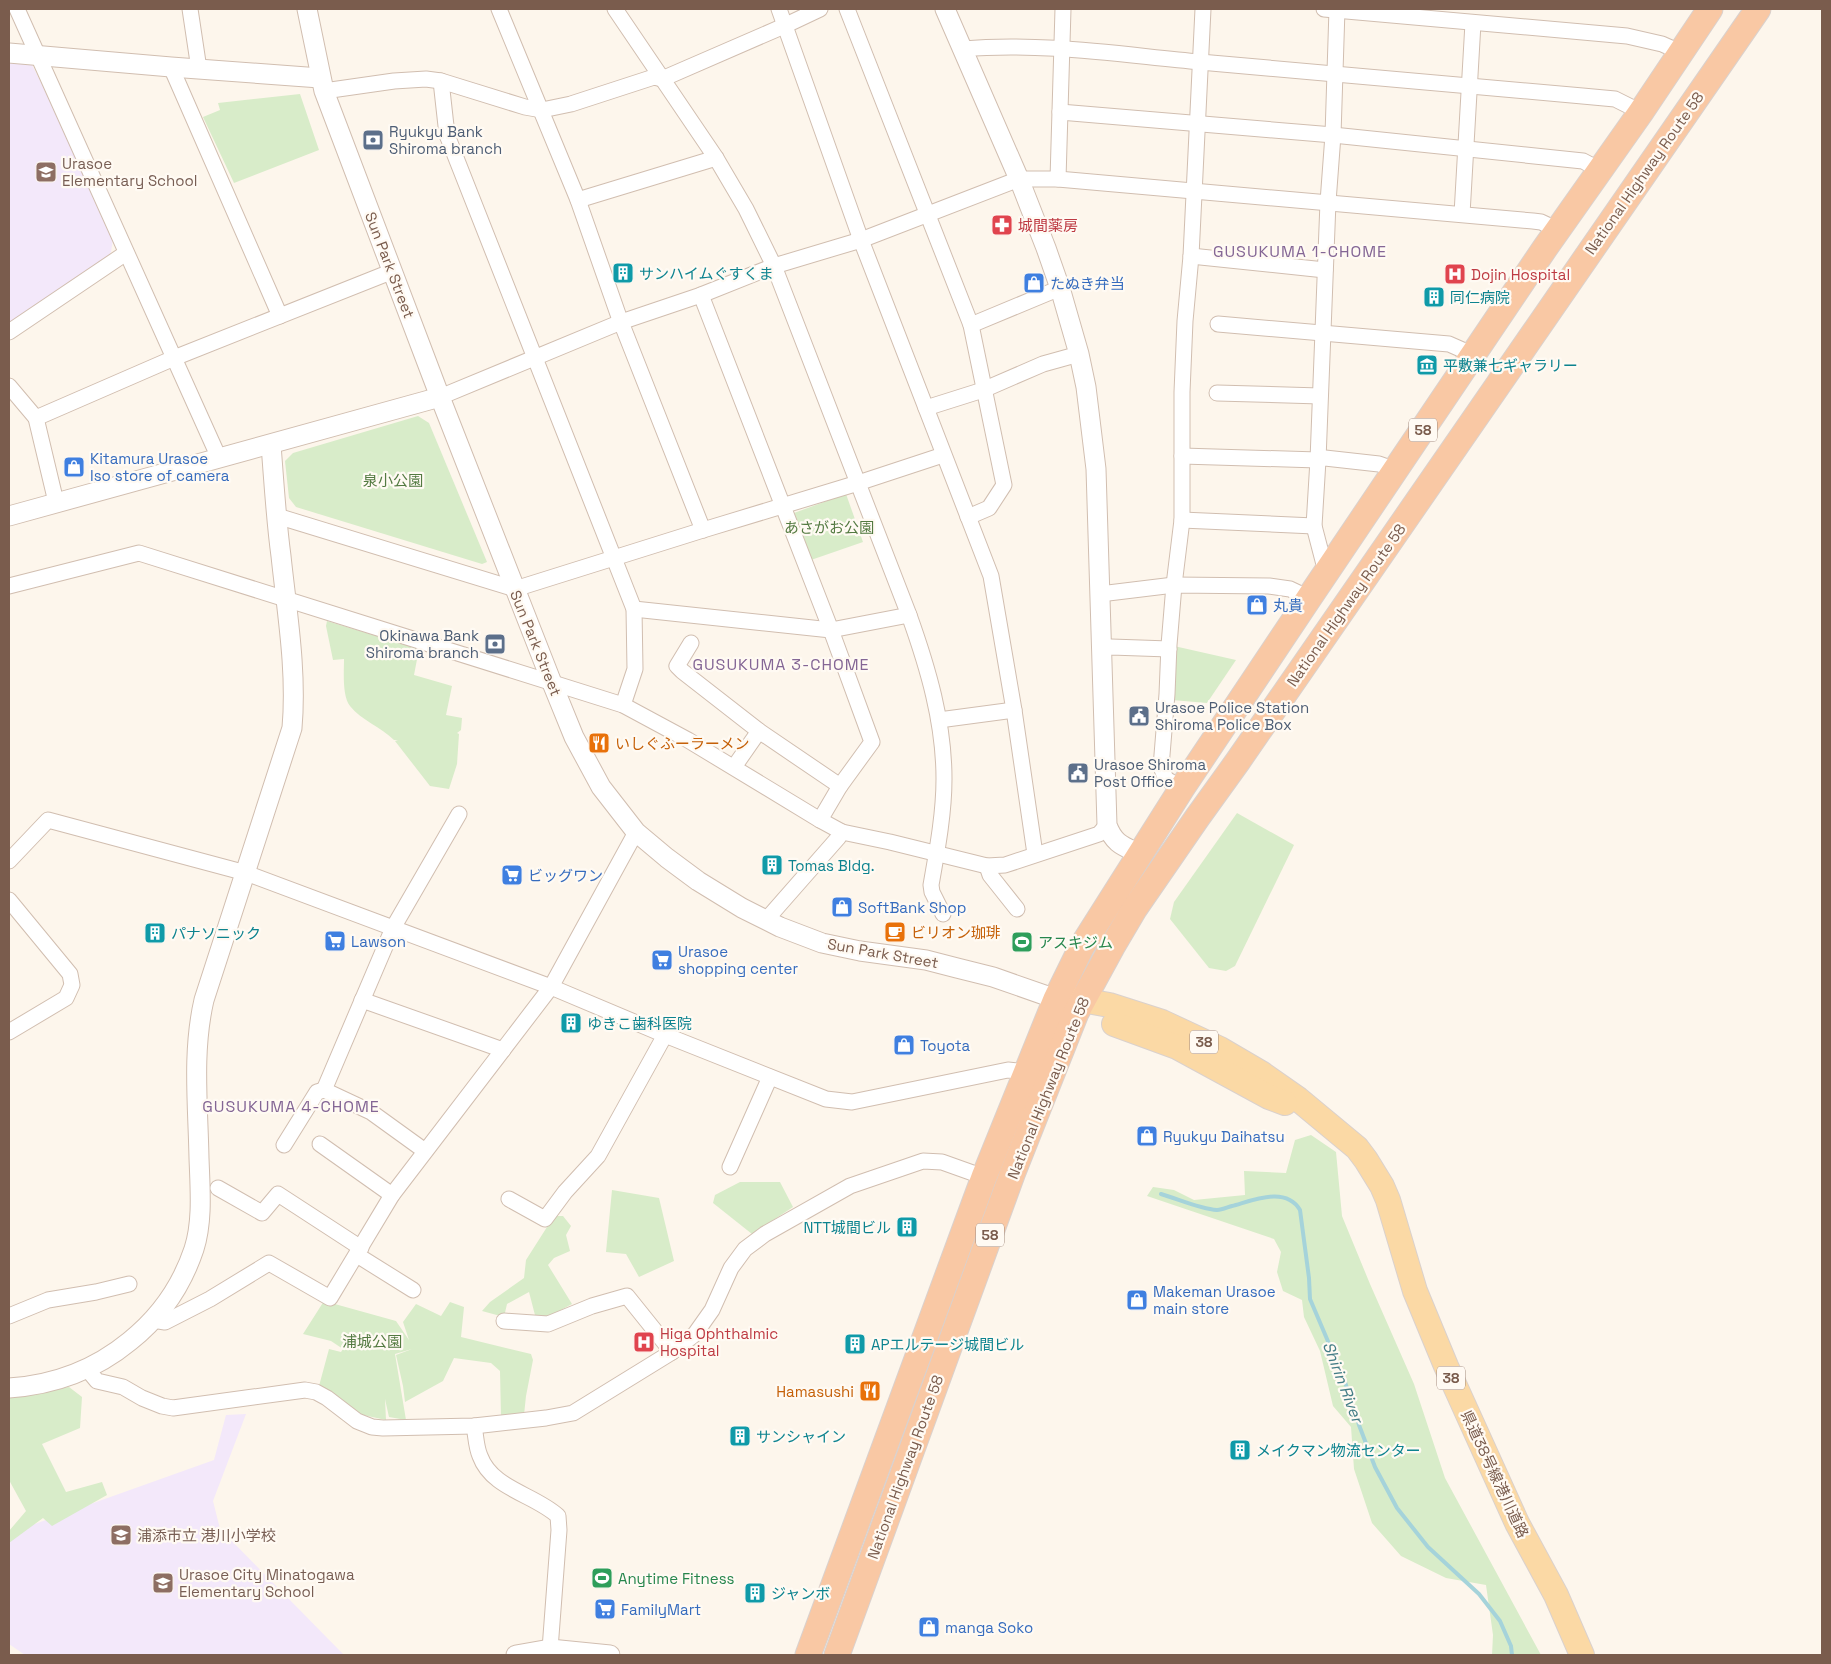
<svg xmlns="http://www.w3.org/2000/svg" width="1831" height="1664" font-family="'Space Grotesk','Noto Sans JP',sans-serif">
<rect width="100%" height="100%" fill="#fdf6ec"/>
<g fill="#f3e8fa">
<path d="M 9,62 L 32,65 L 64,128 L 113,239 L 111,252 L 105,260 L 9,324 Z"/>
<path d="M 246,1414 L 213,1501 L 220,1529 L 344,1655 L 25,1655 L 9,1644 L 9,1541 L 29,1526 L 214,1460 L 226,1415 Z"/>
</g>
<g fill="#d8ecc9">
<path d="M 300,94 L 319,150 L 234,183 L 203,117 L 220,110 L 218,103 Z"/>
<path d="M 418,416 L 429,423 L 487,562 L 482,564 L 296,507 L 289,498 L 285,461 L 293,453 Z"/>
<path d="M 846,494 L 863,542 L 811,560 L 794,513 Z"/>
<path d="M 327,621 L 419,649 L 414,675 L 452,686 L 446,715 L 462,718 L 461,730 L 457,733 L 459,734 L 457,764 L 449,789 L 430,786 L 395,741 L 398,740 L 394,740 C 381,727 361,720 350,706 C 342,696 344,672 344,659 L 333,660 L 326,626 Z"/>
<path d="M 1174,646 L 1236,660 L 1207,703 L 1172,700 Z"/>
<path d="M 1237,813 L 1294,845 L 1235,966 L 1226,971 L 1209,968 L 1170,919 L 1174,902 Z"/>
<path d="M 1311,1135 L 1336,1152 L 1342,1216 L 1370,1284 L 1414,1384 L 1445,1478 L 1541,1655 L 1492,1655 L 1493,1635 L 1486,1585 L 1446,1578 L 1401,1556 L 1372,1523 L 1354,1469 L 1351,1427 L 1333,1406 L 1320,1351 L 1304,1317 L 1302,1300 L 1283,1291 L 1277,1272 L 1281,1252 L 1274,1239 L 1147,1196 L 1153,1187 L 1174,1190 L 1194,1200 L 1245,1195 L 1244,1171 L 1286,1173 L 1295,1140 Z"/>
<path d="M 740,1182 L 780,1182 L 793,1207 L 752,1234 L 713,1203 L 715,1195 Z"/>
<path d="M 612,1190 L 659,1198 L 674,1261 L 639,1277 L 626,1254 L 606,1252 Z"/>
<path d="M 554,1216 L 563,1216 L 571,1226 L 566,1235 L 570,1251 L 554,1258 L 548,1265 L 572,1304 L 546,1318 L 536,1319 L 529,1292 L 507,1304 L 504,1317 L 482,1311 L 490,1302 L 524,1278 L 526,1260 Z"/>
<path d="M 324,1301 L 396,1321 L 409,1340 L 403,1322 L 416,1304 L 441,1316 L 450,1302 L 464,1307 L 461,1337 L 531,1354 L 533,1360 L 526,1396 L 524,1415 L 501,1417 L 500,1371 L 491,1363 L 454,1358 L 443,1381 L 405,1402 L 403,1386 L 396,1355 L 412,1349 L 395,1354 L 406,1420 L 389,1417 L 385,1399 L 386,1420 L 354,1413 L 319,1386 L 329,1349 L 341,1352 L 343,1349 L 331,1341 L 303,1334 Z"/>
<path d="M 69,1387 L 82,1397 L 80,1428 L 42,1444 L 66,1492 L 102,1482 L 107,1495 L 52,1526 L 43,1518 L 9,1543 L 9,1531 L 26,1511 L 9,1480 L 9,1395 Z"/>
</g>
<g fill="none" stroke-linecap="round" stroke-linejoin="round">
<path stroke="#a5d3da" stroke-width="4" d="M 1161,1194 C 1178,1199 1200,1209 1217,1210 C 1222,1210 1228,1207 1232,1206 C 1254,1200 1286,1186 1300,1210 L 1309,1278 L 1310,1299 L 1344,1379 L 1359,1425 L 1375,1467 L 1397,1508 L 1428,1547 L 1479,1594 L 1500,1621 L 1511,1646 L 1512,1655"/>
<g stroke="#d1beb0" stroke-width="17">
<g id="minor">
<path d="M 17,9 L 219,458"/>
<path d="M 190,9 L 199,69"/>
<path d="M 499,9 L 578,200 L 619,317 L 703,530"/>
<path d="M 615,9 L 716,158 L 746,209 L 774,266 L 909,615 C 928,668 944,722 944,779 C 944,814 937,851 931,885 L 932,892 L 943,914"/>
<path d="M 779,9 L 861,240 L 991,576 L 1014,710 L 1035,854"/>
<path d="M 847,9 L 971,325 L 1004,485 L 989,508 L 968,517"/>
<path d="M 1324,9 L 1627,36 L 1662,44 L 1680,52"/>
<path d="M 963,49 C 1042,42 1122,55 1200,62 C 1339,74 1477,86 1615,99 L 1641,112"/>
<path d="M 171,67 L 280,316"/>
<path d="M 441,81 L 447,135 L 634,609 L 635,669 L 623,705"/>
<path d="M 324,91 L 394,81 L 426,79 L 441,81 L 525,107 L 542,110 L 571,104 L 654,77 L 662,79 L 784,26 L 820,9"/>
<path d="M 1060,112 L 1333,135 L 1583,161 L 1600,170"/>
<path d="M 1058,179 L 1063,9"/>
<path d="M 578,200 L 716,158"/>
<path d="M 1462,214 L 1473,23"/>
<path d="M 1191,256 L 1325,270"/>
<path d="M 701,295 L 831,630 L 872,742 L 840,786 L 820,820"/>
<path d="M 1218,324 L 1449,344 L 1474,355"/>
<path d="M 971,325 L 1060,288"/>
<path d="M 9,332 L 126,253"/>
<path d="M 9,386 L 36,418 L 56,502"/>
<path d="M 1217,393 L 1320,396"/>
<path d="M 440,397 L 621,322 L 701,295 L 774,266 L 861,240 L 1019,179 L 1058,179 L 1533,221 L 1541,222 L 1558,230"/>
<path d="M 926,408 L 983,390 L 1043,364 L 1079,354"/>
<path d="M 36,418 L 174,358 L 393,271"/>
<path d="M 1182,456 L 1318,460 L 1325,458 L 1379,464 L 1396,470"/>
<path d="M 277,516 L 515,589 L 703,530 L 858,483 L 943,455"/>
<path d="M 1182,520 L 1314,526"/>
<path d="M 1326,572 L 1314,526 L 1318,460 L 1328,202 L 1333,135 L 1337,9"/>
<path d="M 9,586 L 139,553 L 623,705 L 688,740 L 820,820 L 842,832 L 890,842 L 987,866 L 1005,865 L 1099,834 L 1107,825"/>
<path d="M 1100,594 L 1174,585 L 1269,586 L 1290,589 L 1309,598"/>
<path d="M 634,609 L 831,630 L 909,615"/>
<path d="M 691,643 L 677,666 L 682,671 L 759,731 L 840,786"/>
<path d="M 1102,648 L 1111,647 L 1169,649"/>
<path d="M 939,720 L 1014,710"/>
<path d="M 734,767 L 759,731"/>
<path d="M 1182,788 L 1166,779 L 1161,767 L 1167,694 L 1169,645 L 1174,585 L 1182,520 L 1182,392 L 1185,321 L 1191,256 L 1203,9"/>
<path d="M 9,861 L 48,820 L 246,873 L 551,987 L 665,1035 L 826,1099 L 852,1102 L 1008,1070 L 1027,1072"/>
<path d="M 987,866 L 990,875 L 1017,909"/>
<path d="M 9,900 L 70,974 L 72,985 L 66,998 L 9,1032"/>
<path d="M 766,920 L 838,838 L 842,832"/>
<path d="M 362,1000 L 503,1050"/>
<path d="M 324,1090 L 393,928 L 459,814"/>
<path d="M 320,1144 L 392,1195"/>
<path d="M 284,1145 L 317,1092 L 324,1090 L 371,1112 L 425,1151"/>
<path d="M 730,1167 L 770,1077"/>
<path d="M 218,1188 L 262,1213 L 278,1194 L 361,1248"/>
<path d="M 509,1199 L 545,1219 L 565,1192 L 598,1156 L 665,1035"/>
<path d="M 357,1255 L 413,1290"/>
<path d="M 9,1316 L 48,1300 L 96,1292 L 129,1284"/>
<path d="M 153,1320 L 165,1322 L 210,1299 L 269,1263 L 330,1298 L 392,1195 L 551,987 L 636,832"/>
<path d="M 504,1321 L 548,1324 L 592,1306 L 627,1296 L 672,1352"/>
<path d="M 88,1370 L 97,1381 L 123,1387 L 142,1398 L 162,1406 L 173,1408 L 305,1390 L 316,1392 L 327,1398 L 357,1421 L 372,1427 L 383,1428 L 474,1426 L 546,1418 L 573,1413 L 672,1352 L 695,1334 L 712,1310 L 731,1268 L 745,1249 L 765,1234 L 850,1186 L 923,1161 L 942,1162 L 984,1177"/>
<path d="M 474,1426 C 476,1436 476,1447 480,1456 C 492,1489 534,1494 558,1516 L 559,1530 L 550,1649"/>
</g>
</g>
<g stroke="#d1beb0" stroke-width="21">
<g id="tertiary">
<path d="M 307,9 L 324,91 L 440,397 L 552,683 L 574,737 L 601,787 L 636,832 L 667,858 L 698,881 L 742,908 L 780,927 L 822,943 L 860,951 L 926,960 L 957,968 L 993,977 L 1056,999"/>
<path d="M 945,9 L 1019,179 L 1046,248 L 1060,288 L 1079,354 L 1086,387 L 1096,469 L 1107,825 C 1114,844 1123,846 1140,854"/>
<path d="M 9,53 L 171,67 L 320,78"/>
<path d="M 9,516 L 440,397"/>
<path d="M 9,1388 C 54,1385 96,1369 130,1341 C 160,1317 182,1285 194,1249 C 203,1221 200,1188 199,1158 C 198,1105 192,1052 204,1000 L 292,728 C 297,671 287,613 281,556 C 276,519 274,482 271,445"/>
<path d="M 516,1655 L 550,1649 L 610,1655"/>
</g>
</g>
<g stroke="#dad1cd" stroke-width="26">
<g id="primary">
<path d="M 1065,999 L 1082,1000 L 1109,1005 L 1162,1022 L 1220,1049 L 1261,1073 L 1298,1099 L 1357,1148 L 1366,1160 L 1382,1186 L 1388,1200 L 1415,1291 L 1446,1366 L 1517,1523 L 1556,1595 L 1582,1655"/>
<path d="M 1114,1024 L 1177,1047 L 1269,1097 L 1285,1103"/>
</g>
</g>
<g stroke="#dad1cd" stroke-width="27">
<g id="trunk">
<path d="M 808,1655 L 984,1177 L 1056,999 L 1082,946 L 1182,788 L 1309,598 L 1545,248 L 1641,112 L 1710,9"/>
<path d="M 837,1655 L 1013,1172 L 1076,1013 L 1112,947 L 1135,908 L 1197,818 L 1238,761 L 1758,9"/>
</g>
</g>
<use href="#minor" stroke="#fff" stroke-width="15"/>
<use href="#tertiary" stroke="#fff" stroke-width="19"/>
<use href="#primary" stroke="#fbd9a5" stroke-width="24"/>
<use href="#trunk" stroke="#f9c8a4" stroke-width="25"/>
</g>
<defs>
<g id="bank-square" transform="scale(1.125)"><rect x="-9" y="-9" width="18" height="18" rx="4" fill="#5c6f8a" stroke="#fffaf3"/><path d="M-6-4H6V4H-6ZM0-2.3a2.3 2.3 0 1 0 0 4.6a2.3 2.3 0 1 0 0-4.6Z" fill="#fff"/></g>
<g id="school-square" transform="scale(1.125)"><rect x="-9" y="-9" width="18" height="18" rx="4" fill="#8d6e63" stroke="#fffaf3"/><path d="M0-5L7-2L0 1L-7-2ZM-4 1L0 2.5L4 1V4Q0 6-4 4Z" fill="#fff"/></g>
<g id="pharmacy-square" transform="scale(1.125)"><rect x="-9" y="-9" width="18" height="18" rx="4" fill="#e0444e" stroke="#fffaf3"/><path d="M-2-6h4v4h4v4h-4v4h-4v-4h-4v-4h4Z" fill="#fff"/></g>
<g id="building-square" transform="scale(1.125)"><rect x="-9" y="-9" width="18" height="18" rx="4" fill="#0f9aa8" stroke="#fffaf3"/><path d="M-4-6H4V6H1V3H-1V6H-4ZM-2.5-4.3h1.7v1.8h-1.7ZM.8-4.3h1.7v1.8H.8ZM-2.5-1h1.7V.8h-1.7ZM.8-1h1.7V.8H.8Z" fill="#fff"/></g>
<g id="hospital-square" transform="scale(1.125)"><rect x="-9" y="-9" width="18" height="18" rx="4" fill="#e0444e" stroke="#fffaf3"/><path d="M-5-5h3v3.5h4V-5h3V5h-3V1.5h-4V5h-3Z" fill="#fff"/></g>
<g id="shop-square" transform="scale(1.125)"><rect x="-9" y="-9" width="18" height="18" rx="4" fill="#3f7fe0" stroke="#fffaf3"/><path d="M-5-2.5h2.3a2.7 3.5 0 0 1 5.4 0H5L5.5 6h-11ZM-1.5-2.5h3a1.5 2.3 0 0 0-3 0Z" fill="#fff"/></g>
<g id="museum-square" transform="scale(1.125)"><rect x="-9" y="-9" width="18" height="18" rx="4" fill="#0f9aa8" stroke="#fffaf3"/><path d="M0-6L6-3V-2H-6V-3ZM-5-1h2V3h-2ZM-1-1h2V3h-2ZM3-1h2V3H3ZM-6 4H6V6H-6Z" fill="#fff"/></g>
<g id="civic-square" transform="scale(1.125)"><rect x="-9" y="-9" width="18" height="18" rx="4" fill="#5c6f8a" stroke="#fffaf3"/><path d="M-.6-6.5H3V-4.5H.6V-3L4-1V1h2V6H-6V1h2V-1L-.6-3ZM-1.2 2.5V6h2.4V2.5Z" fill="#fff"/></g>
<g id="restaurant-square" transform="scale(1.125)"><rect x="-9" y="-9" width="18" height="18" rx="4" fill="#e8710a" stroke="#fffaf3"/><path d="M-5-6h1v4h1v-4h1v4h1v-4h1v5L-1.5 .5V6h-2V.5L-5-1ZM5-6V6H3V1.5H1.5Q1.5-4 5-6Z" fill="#fff"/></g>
<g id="supermarket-square" transform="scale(1.125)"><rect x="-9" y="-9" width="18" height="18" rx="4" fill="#3f7fe0" stroke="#fffaf3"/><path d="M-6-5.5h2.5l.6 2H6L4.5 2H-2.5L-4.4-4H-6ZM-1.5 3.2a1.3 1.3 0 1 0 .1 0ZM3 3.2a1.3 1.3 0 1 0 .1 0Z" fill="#fff"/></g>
<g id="cafe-square" transform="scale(1.125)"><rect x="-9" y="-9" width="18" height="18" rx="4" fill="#e8710a" stroke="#fffaf3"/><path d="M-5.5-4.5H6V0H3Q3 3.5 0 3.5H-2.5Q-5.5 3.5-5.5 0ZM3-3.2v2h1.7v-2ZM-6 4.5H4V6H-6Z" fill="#fff"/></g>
<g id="stadium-square" transform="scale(1.125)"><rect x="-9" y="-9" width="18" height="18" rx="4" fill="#2e9e5b" stroke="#fffaf3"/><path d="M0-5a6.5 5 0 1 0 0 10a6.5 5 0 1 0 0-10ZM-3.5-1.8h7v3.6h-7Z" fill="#fff"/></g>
</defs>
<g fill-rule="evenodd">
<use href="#bank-square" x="373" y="140"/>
<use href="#school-square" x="46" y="172"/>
<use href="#pharmacy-square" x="1002" y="225"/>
<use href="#building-square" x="623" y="273"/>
<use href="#hospital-square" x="1455" y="274"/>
<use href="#shop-square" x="1034" y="283"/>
<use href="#building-square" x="1434" y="297"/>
<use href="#museum-square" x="1427" y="365"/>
<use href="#shop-square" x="74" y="467"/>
<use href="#shop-square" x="1257" y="605"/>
<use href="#bank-square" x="495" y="644"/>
<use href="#civic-square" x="1139" y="716"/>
<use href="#restaurant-square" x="599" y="743"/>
<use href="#civic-square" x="1078" y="773"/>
<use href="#building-square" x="772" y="865"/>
<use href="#supermarket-square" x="512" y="875"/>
<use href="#shop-square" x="842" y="907"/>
<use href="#cafe-square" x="895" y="932"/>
<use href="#building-square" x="155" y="933"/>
<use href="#supermarket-square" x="335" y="941"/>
<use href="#stadium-square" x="1022" y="942"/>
<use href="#supermarket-square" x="662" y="960"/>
<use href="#building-square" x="571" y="1023"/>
<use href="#shop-square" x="904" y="1045"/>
<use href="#shop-square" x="1147" y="1136"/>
<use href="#building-square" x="907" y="1227"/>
<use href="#shop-square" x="1137" y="1300"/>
<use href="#hospital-square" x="644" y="1342"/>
<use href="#building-square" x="855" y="1344"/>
<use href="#restaurant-square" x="870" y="1391"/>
<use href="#building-square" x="740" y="1436"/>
<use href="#building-square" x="1240" y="1450"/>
<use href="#school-square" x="121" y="1535"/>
<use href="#stadium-square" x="602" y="1578"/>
<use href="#school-square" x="163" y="1583"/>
<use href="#building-square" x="755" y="1593"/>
<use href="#supermarket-square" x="605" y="1609"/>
<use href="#shop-square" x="929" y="1627"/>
</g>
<g text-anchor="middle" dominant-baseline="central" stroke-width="4.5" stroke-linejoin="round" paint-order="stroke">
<g fill="#fffaf3" stroke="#a28b7f" stroke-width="1">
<rect x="1409" y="418.5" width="28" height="23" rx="4"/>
<rect x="1190" y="1030.5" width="28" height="23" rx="4"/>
<rect x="976" y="1223.5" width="28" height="23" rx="4"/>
<rect x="1437" y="1366.5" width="28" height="23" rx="4"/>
</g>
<g font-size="14" font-weight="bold" fill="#7a5c4d">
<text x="1423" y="430">58</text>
<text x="1204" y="1042">38</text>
<text x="990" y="1235">58</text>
<text x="1451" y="1378">38</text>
</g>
<g font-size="15" fill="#4e5e75" stroke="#fffaf3" text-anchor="start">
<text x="389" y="131">Ryukyu Bank<tspan x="389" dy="17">Shiroma branch</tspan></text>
<text x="479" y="635" text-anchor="end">Okinawa Bank<tspan x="479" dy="17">Shiroma branch</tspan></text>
<text x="1155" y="707">Urasoe Police Station<tspan x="1155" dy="17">Shiroma Police Box</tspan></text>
<text x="1094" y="764">Urasoe Shiroma<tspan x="1094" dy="17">Post Office</tspan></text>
</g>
<g font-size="15" fill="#785e54" stroke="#fffaf3" text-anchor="start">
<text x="62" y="163">Urasoe<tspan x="62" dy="17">Elementary School</tspan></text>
<text x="137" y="1535">浦添市立 港川小学校</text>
<text x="179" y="1574">Urasoe City Minatogawa<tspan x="179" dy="17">Elementary School</tspan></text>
</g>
<g font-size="15" fill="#7a5c4d" stroke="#fffaf3">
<text transform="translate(1644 173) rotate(-55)">National Highway Route 58</text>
<text transform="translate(390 265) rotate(69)">Sun Park Street</text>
<text transform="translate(1346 605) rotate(-55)">National Highway Route 58</text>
<text transform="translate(536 643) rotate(68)">Sun Park Street</text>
<text transform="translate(883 953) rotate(10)">Sun Park Street</text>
<text transform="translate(1048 1088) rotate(-68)">National Highway Route 58</text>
<text transform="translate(905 1467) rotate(-70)">National Highway Route 58</text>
<text transform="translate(1495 1474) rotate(65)">県道38号線港川道路</text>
</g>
<g font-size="15" fill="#be3a42" stroke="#fffaf3" text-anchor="start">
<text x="1018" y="225">城間薬房</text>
<text x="1471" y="274">Dojin Hospital</text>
<text x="660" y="1333">Higa Ophthalmic<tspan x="660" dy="17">Hospital</tspan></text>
</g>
<g font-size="15" fill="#0d838f" stroke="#fffaf3" text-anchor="start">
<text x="639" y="273">サンハイムぐすくま</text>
<text x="1450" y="297">同仁病院</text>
<text x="1443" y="365">平敷兼七ギャラリー</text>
<text x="788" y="865">Tomas Bldg.</text>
<text x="171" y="933">パナソニック</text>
<text x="587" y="1023">ゆきこ歯科医院</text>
<text x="891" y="1227" text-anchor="end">NTT城間ビル</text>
<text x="871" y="1344">APエルテージ城間ビル</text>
<text x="756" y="1436">サンシャイン</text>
<text x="1256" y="1450">メイクマン物流センター</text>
<text x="771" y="1593">ジャンボ</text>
</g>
<g font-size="15" fill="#366cbe" stroke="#fffaf3" text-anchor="start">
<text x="1050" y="283">たぬき弁当</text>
<text x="90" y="458">Kitamura Urasoe<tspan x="90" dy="17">Iso store of camera</tspan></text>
<text x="1273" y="605">丸貴</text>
<text x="528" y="875">ビッグワン</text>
<text x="858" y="907">SoftBank Shop</text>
<text x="351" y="941">Lawson</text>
<text x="678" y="951">Urasoe<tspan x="678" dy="17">shopping center</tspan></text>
<text x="920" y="1045">Toyota</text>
<text x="1163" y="1136">Ryukyu Daihatsu</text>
<text x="1153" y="1291">Makeman Urasoe<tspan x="1153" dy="17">main store</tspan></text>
<text x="621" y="1609">FamilyMart</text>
<text x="945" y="1627">manga Soko</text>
</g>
<g font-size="15" fill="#537a41" stroke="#fffaf3">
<text x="393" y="480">泉小公園</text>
<text x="829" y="527">あさがお公園</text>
<text x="372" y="1341">浦城公園</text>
</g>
<g font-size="15" fill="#c56008" stroke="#fffaf3" text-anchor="start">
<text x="615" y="743">いしぐふーラーメン</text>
<text x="911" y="932">ビリオン珈琲</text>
<text x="854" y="1391" text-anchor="end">Hamasushi</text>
</g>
<g font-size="15" fill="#27864d" stroke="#fffaf3" text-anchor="start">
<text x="1038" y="942">アスキジム</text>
<text x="618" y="1578">Anytime Fitness</text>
</g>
<g font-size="16" letter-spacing="1" fill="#846695" stroke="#fffaf3">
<text x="1300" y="251">GUSUKUMA 1-CHOME</text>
<text x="781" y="664">GUSUKUMA 3-CHOME</text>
<text x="291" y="1106">GUSUKUMA 4-CHOME</text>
</g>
<g font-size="16" font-style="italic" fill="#437c86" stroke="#fffaf3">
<text transform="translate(1343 1382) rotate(69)">Shirin River</text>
</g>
</g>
<rect width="1831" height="1664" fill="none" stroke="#7a5c4d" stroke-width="20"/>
</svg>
